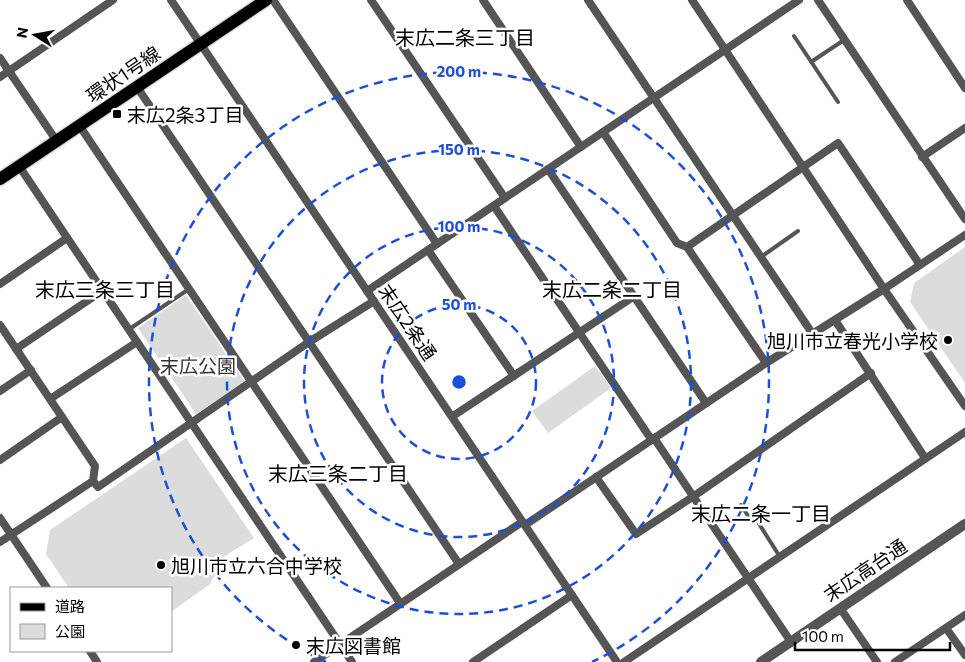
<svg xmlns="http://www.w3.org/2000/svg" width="965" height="662" font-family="Commissioner,'Noto Sans JP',sans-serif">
<rect width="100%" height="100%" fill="#fff"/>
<g fill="#dcdcdc">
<path d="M 965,247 L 965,383 L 910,302 L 914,283 Z"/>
<path d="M 186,295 L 245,382 L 196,414 L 138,328 Z"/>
<path d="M 595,366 L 611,388 L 548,433 L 532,411 Z"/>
<path d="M 186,438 L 254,538 L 225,556 L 210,584 L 171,612 L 171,588 L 69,588 L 46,554 L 50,530 Z"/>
</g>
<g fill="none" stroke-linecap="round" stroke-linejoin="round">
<g stroke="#dbdbdb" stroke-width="15">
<path id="primary" d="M 0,179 L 266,0"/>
</g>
<g stroke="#555" stroke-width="4">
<path d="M 794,36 L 838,102"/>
<path d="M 811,62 L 844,40"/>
<path d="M 761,257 L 798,231"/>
<path d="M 128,330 L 189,289"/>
<path d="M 741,505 L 752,522 L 756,519 L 780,557"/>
</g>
<g stroke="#555" stroke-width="8">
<path d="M 171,0 L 617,662"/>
<path d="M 273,0 L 437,244"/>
<path d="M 371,0 L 505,198"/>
<path d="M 483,0 L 581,147"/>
<path d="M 588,0 L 812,333"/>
<path d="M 692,0 L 884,289 L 965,406"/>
<path d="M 818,0 L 965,219"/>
<path d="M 907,0 L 965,88"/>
<path d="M 0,58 L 56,140"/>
<path d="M 0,77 L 113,0"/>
<path d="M 137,87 L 459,564"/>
<path d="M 79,125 L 400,603"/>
<path d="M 603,132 L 677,243 L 687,247 L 838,143 L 920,265"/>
<path d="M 922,157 L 965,128"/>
<path d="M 19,166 L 352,662"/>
<path d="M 548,169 L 706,403"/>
<path d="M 494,206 L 651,439"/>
<path d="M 687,247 L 766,363"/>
<path d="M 428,250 L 514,376"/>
<path d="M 0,284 L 67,238"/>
<path d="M 367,291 L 799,0"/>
<path d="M 835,320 L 925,458"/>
<path d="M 0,325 L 95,466 L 93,481 L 0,542"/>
<path d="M 16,349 L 102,291"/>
<path d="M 0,391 L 31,370"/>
<path d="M 50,399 L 137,342"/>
<path d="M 453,416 L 633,297"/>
<path d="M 654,438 L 791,642"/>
<path d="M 0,460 L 62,417"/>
<path d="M 596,477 L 636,534 L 694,496 L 871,373"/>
<path d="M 93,481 L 98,487 L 309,342 L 374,301"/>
<path d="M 0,518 L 47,588"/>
<path d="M 525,525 L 766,363 L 884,289 L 965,235"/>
<path d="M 840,608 L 877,662"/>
<path d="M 946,628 L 965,655"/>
<path d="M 90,651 L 97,662"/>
<path d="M 314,662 L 522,522"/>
<path d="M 473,662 L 572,595"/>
<path d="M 624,662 L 965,432"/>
<path d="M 895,662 L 965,615"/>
</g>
<path stroke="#555" stroke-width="10" d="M 761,662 L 965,524"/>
<use href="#primary" stroke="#000" stroke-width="12"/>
</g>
<g fill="none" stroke="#1d4ed8" stroke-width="2.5" stroke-dasharray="9 6">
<circle cx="459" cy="382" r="77"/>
<circle cx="459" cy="382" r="155"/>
<circle cx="459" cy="382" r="232"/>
<path d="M326 662A310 310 0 1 1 592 662"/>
</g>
<g fill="#000" stroke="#fff" stroke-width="2">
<rect x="112" y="109" width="10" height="10" rx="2.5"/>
<circle cx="948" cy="340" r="5"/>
<circle cx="161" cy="565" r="5"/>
<circle cx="296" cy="645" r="5"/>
</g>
<g text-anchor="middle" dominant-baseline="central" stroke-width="5" stroke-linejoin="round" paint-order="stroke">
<g font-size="19" fill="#000" stroke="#fff">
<text transform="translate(123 74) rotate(-34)">環状1号線</text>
<text transform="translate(408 322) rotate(56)">末広2条通</text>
<text transform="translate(865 570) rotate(-34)">末広高台通</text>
</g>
<g font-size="19" fill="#000" stroke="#fff" text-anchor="start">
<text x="127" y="114">末広2条3丁目</text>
<text x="938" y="340" text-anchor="end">旭川市立春光小学校</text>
<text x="171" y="565">旭川市立六合中学校</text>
<text x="306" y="645">末広図書館</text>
</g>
<g font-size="19" fill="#333" stroke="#fff">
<text x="198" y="365">末広公園</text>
</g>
<g font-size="20" fill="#000" stroke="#fff">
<text x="465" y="37">末広二条三丁目</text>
<text x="105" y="289">末広三条三丁目</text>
<text x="612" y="289">末広二条二丁目</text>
<text x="338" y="473">末広三条二丁目</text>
<text x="761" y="513">末広二条一丁目</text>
</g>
</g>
<circle cx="459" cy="382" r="8" fill="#1d4ed8" stroke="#fff" stroke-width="2.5"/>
<g font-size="15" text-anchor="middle" font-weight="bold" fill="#1d4ed8" stroke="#fff" stroke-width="5" stroke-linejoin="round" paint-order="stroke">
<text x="459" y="77">200 m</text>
<text x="459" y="155">150 m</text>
<text x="459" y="232">100 m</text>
<text x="459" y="310">50 m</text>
</g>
<rect x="10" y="587" width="162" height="65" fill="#ffffff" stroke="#999999"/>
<rect x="20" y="603" width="25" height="8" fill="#000000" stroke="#999999"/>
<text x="55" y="612" font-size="15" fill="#000000">道路</text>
<rect x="20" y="624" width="25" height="15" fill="#dcdcdc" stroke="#999999"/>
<text x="55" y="637" font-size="15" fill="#000000">公園</text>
<g transform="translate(35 35) rotate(281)" stroke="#ffffff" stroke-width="4" paint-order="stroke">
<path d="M0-4L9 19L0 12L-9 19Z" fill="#000000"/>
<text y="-8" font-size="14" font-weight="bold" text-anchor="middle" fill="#000000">N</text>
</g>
<path d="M795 642v8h155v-8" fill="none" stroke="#000000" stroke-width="2.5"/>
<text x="802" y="642" font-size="15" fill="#000000" stroke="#ffffff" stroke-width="4" paint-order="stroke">100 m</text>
</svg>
